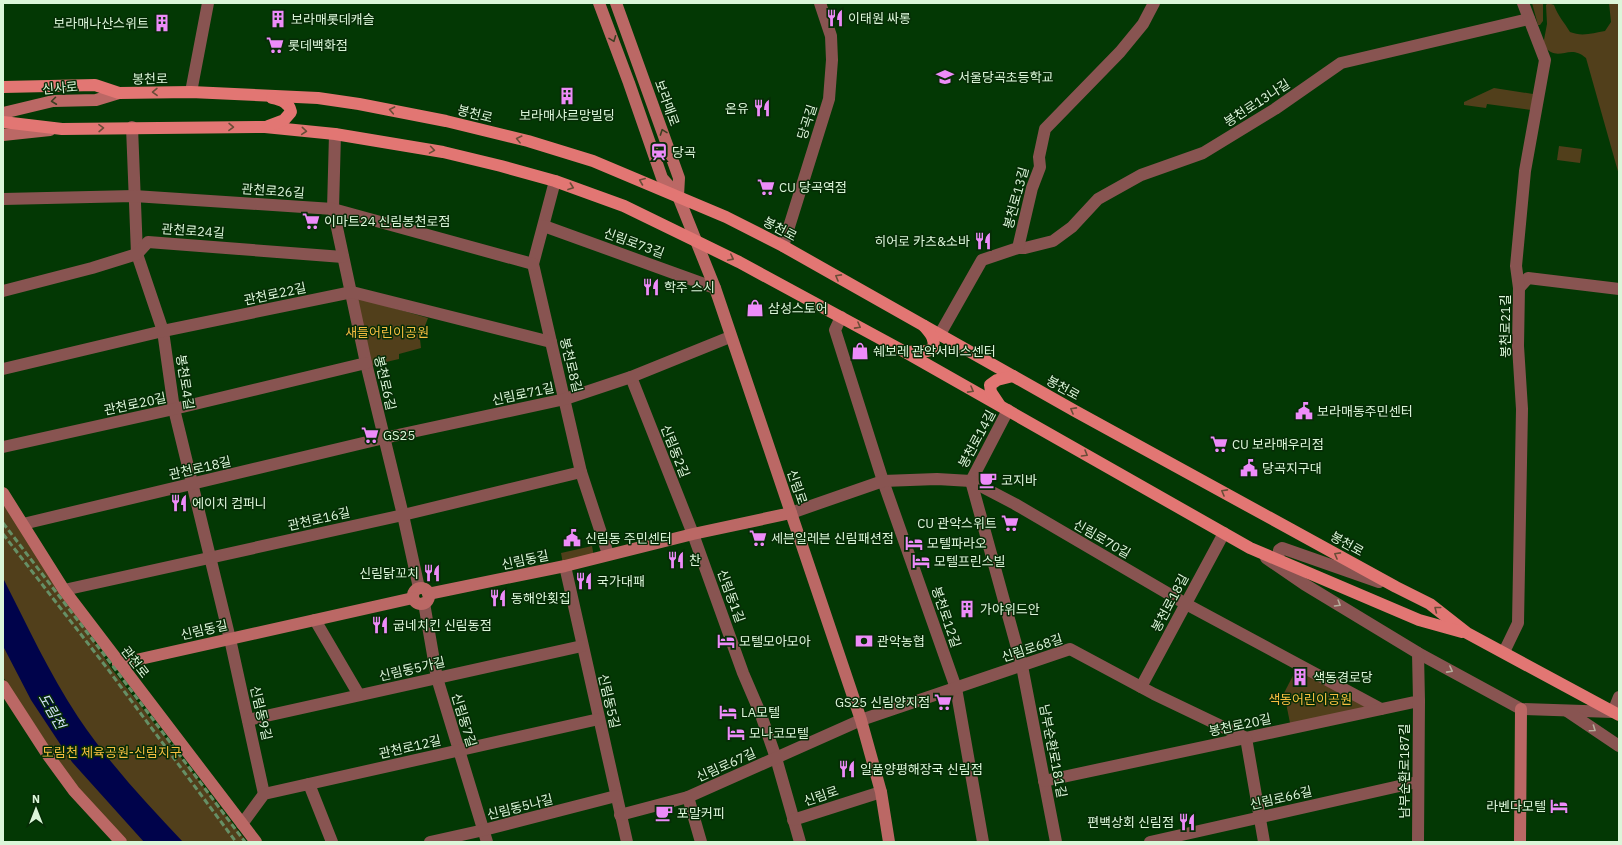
<svg xmlns="http://www.w3.org/2000/svg" width="1622" height="845" font-family="'IBM Plex Sans','Noto Sans KR',sans-serif">
<rect width="100%" height="100%" fill="#033804"/>
<g fill="#513f1b">
<path d="M 1532,3 L 1543,3 L 1543,21 L 1540,25 L 1538,25 Z"/>
<path d="M 1548,3 L 1554,5 C 1558,16 1564,22 1570,32 C 1582,37 1593,33 1605,31 L 1611,22 L 1609,3 L 1619,3 L 1619,175 L 1586,58 C 1568,42 1559,65 1543,45 L 1547,24 L 1546,5 Z"/>
<path d="M 1494,88 L 1533,94 L 1531,110 L 1487,104 L 1486,108 L 1464,105 L 1464,102 Z"/>
<path d="M 1559,146 L 1582,149 L 1580,163 L 1557,160 Z"/>
<path d="M 355,297 L 428,318 L 420,339 L 421,348 L 399,354 L 399,359 L 369,366 Z"/>
<path d="M 3,500 L 111,668 L 247,842 L 128,842 L 74,784 L 3,677 Z"/>
<path d="M 592,546 L 594,557 L 563,564 L 561,553 Z"/>
<path d="M 1299,664 L 1381,709 L 1291,728 L 1284,693 Z"/>
</g>
<path fill="#00034b" d="M 3,578 C 27,625 49,673 78,717 C 108,762 146,803 183,842 L 144,842 L 72,762 L 31,700 L 3,646 Z"/>
<g fill="none" stroke-linecap="round" stroke-linejoin="round">
<g stroke="#885451" stroke-width="12">
<path d="M 191,92 L 208,3"/>
<path d="M 132,127 L 137,254 L 163,331 L 174,409 L 230,639 L 264,794"/>
<path d="M 335,134 L 333,209 L 366,363 L 403,515 L 419,588"/>
<path d="M 555,181 L 533,264 L 581,472 L 608,554"/>
<path d="M 3,199 L 134,196 L 333,209 L 533,264"/>
<path d="M 544,226 L 715,288"/>
<path d="M 783,246 L 829,99 L 832,60 L 831,36 L 820,3"/>
<path d="M 1018,248 L 1025,248 L 1053,241 L 1072,227 L 1098,199 L 1141,175 L 1203,153 L 1275,109 L 1341,63 L 1529,19"/>
<path d="M 1519,288 L 1528,278 L 1619,289"/>
<path d="M 3,291 L 92,268 L 137,254 L 148,242 L 343,257"/>
<path d="M 841,317 L 835,330 L 883,481 L 956,688 L 983,842"/>
<path d="M 940,334 L 982,260 L 1018,248 L 1032,188 L 1040,167 L 1039,157 L 1045,129 L 1120,52 L 1143,24 L 1154,3"/>
<path d="M 3,369 L 163,331 L 352,292 L 551,342"/>
<path d="M 631,377 L 693,534 L 743,673 L 761,715 L 776,758 L 800,842"/>
<path d="M 1008,410 L 971,481 L 1022,666 L 1056,842"/>
<path d="M 3,447 L 174,409 L 366,363"/>
<path d="M 791,513 L 883,481 L 937,479 L 971,481 L 1015,504 L 1186,604 L 1381,709"/>
<path d="M 23,524 L 384,438 L 565,399 L 631,377 L 730,337"/>
<path d="M 1266,558 L 1304,584 L 1418,653 L 1521,709 L 1613,712 L 1619,697"/>
<path d="M 565,566 L 627,842"/>
<path d="M 1284,566 L 1278,560 L 1279,550 L 1282,548 L 1379,582"/>
<path d="M 64,590 L 403,515 L 581,472"/>
<path d="M 424,603 L 437,678 L 487,842"/>
<path d="M 315,620 L 359,695"/>
<path d="M 1504,652 L 1518,623 L 1522,409 L 1518,346 L 1519,288 L 1516,266 L 1525,171 L 1545,60 L 1523,3"/>
<path d="M 1141,687 L 1224,533"/>
<path d="M 1567,711 L 1619,746"/>
<path d="M 248,720 L 582,646"/>
<path d="M 1044,781 L 1419,701 L 1418,653"/>
<path d="M 309,784 L 332,842"/>
<path d="M 688,797 L 701,842"/>
<path d="M 620,815 L 688,797 L 861,720 L 1070,649 L 1154,694 L 1246,738 L 1264,842"/>
<path d="M 793,820 L 881,792"/>
<path d="M 242,824 L 264,794 L 599,719"/>
<path d="M 430,842 L 484,830 L 616,796"/>
<path d="M 1150,842 L 1417,782"/>
<path d="M 1418,842 L 1419,701"/>
</g>
<g stroke="#bb6865" stroke-width="12">
<path d="M 599,3 L 629,83 L 662,178 L 678,196 L 715,288 L 861,720 L 881,792 L 889,842"/>
<path d="M 616,3 L 679,178 L 678,196"/>
<path d="M 3,113 L 53,101 L 96,100 L 119,93"/>
<path d="M 3,135 L 50,130"/>
<path d="M 3,493 L 64,590 L 256,842"/>
<circle cx="421" cy="596" r="8"/>
<path d="M 428,594 L 565,566 L 693,534 L 791,513"/>
<path d="M 118,664 L 413,598"/>
<path d="M 3,686 L 47,754 L 74,791 L 121,842"/>
<path d="M 1520,842 L 1521,709"/>
</g>
<g stroke="#e27673" stroke-width="12">
<path d="M 3,87 L 95,85 L 119,93 L 191,92 L 318,98 L 359,104 L 446,121 L 528,141 L 593,161 L 726,217 L 783,246 L 1075,411 L 1396,587 L 1430,604 L 1467,633 L 1619,715"/>
<path d="M 3,122 L 62,129 L 265,127 L 335,134 L 443,152 L 501,166 L 555,181 L 624,206 L 739,262 L 905,352 L 1250,548 L 1419,620 L 1462,632"/>
<path d="M 268,126 L 284,120 L 291,112 C 289,102 281,100 272,98"/>
<path d="M 906,352 L 927,351 L 933,349 C 936,339 930,333 924,326"/>
<path d="M 999,404 L 991,392 L 990,385 L 997,380 L 1013,376"/>
</g>
<g stroke="#668f65" stroke-width="3" stroke-dasharray="6 3" stroke-linecap="butt">
<path d="M 3,523 L 112,665 L 245,842"/>
<path d="M 3,534 L 107,668 L 236,842"/>
</g>
</g>
<defs><path id="oneway-chevron" d="M-2-3.5L2.5 0L-2 3.5" fill="none" stroke-width="1.6" stroke-linecap="round" stroke-linejoin="round"/></defs>
<g stroke="#3c3e22">
<use href="#oneway-chevron" transform="translate(613 39) rotate(69)"/>
<use href="#oneway-chevron" transform="translate(54 101) rotate(173)"/>
<use href="#oneway-chevron" transform="translate(663 132) rotate(-110)"/>
</g>
<g stroke="#694d37">
<use href="#oneway-chevron" transform="translate(155 92) rotate(179)"/>
<use href="#oneway-chevron" transform="translate(392 110) rotate(-169)"/>
<use href="#oneway-chevron" transform="translate(231 127) rotate(1)"/>
<use href="#oneway-chevron" transform="translate(101 128) rotate(-1)"/>
<use href="#oneway-chevron" transform="translate(304 131) rotate(5)"/>
<use href="#oneway-chevron" transform="translate(519 139) rotate(-166)"/>
<use href="#oneway-chevron" transform="translate(432 150) rotate(9)"/>
<use href="#oneway-chevron" transform="translate(642 181) rotate(-158)"/>
<use href="#oneway-chevron" transform="translate(571 187) rotate(20)"/>
<use href="#oneway-chevron" transform="translate(731 258) rotate(27)"/>
<use href="#oneway-chevron" transform="translate(838 277) rotate(-151)"/>
<use href="#oneway-chevron" transform="translate(858 326) rotate(29)"/>
<use href="#oneway-chevron" transform="translate(971 390) rotate(29)"/>
<use href="#oneway-chevron" transform="translate(1073 410) rotate(-151)"/>
<use href="#oneway-chevron" transform="translate(1085 454) rotate(30)"/>
<use href="#oneway-chevron" transform="translate(1224 492) rotate(-151)"/>
<use href="#oneway-chevron" transform="translate(1337 555) rotate(-151)"/>
<use href="#oneway-chevron" transform="translate(1437 609) rotate(-142)"/>
</g>
<g stroke="#b6ad9c">
<use href="#oneway-chevron" transform="translate(1338 604) rotate(31)"/>
<use href="#oneway-chevron" transform="translate(1450 670) rotate(28)"/>
<use href="#oneway-chevron" transform="translate(1593 729) rotate(35)"/>
</g>
<defs>
<g id="restaurant-bare" transform="scale(1.38)"><path d="M-5-6h1v4h1v-4h1v4h1v-4h1v5L-1.5 .5V6h-2V.5L-5-1ZM5-6V6H3V1.5H1.5Q1.5-4 5-6Z" fill="#ed8cf9" stroke="#062c06" stroke-width="2.5" paint-order="stroke"/></g>
<g id="building-bare" transform="scale(1.38)"><path d="M-4-6H4V6H1V3H-1V6H-4ZM-2.5-4.3h1.7v1.8h-1.7ZM.8-4.3h1.7v1.8H.8ZM-2.5-1h1.7V.8h-1.7ZM.8-1h1.7V.8H.8Z" fill="#ed8cf9" stroke="#062c06" stroke-width="2.5" paint-order="stroke"/></g>
<g id="supermarket-bare" transform="scale(1.38)"><path d="M-6-5.5h2.5l.6 2H6L4.5 2H-2.5L-4.4-4H-6ZM-1.5 3.2a1.3 1.3 0 1 0 .1 0ZM3 3.2a1.3 1.3 0 1 0 .1 0Z" fill="#ed8cf9" stroke="#062c06" stroke-width="2.5" paint-order="stroke"/></g>
<g id="school-bare" transform="scale(1.38)"><path d="M0-5L7-2L0 1L-7-2ZM-4 1L0 2.5L4 1V4Q0 6-4 4Z" fill="#ed8cf9" stroke="#062c06" stroke-width="2.5" paint-order="stroke"/></g>
<g id="station-bare" transform="scale(1.38)"><path d="M-3-6H3Q5-6 5-4V2Q5 4 3 4L4.5 6H3L1.5 4h-3L-3 6H-4.5L-3 4Q-5 4-5 2V-4Q-5-6-3-6ZM-3.5-4v3h7v-3ZM-3.5 1v1.5H-2V1ZM2 1v1.5H3.5V1Z" fill="#ed8cf9" stroke="#062c06" stroke-width="2.5" paint-order="stroke"/></g>
<g id="shop-bare" transform="scale(1.38)"><path d="M-5-2.5h2.3a2.7 3.5 0 0 1 5.4 0H5L5.5 6h-11ZM-1.5-2.5h3a1.5 2.3 0 0 0-3 0Z" fill="#ed8cf9" stroke="#062c06" stroke-width="2.5" paint-order="stroke"/></g>
<g id="civic-bare" transform="scale(1.38)"><path d="M-.6-6.5H3V-4.5H.6V-3L4-1V1h2V6H-6V1h2V-1L-.6-3ZM-1.2 2.5V6h2.4V2.5Z" fill="#ed8cf9" stroke="#062c06" stroke-width="2.5" paint-order="stroke"/></g>
<g id="cafe-bare" transform="scale(1.38)"><path d="M-5.5-4.5H6V0H3Q3 3.5 0 3.5H-2.5Q-5.5 3.5-5.5 0ZM3-3.2v2h1.7v-2ZM-6 4.5H4V6H-6Z" fill="#ed8cf9" stroke="#062c06" stroke-width="2.5" paint-order="stroke"/></g>
<g id="hotel-bare" transform="scale(1.38)"><path d="M-6-4.5h1.5V1H6V5H4.5V3h-9V5H-6ZM-4 0a1.8 1.8 0 1 1 3.6 0ZM.5 0V-2.5h3Q6-2.5 6 0Z" fill="#ed8cf9" stroke="#062c06" stroke-width="2.5" paint-order="stroke"/></g>
<g id="bank-bare" transform="scale(1.38)"><path d="M-6-4H6V4H-6ZM0-2.3a2.3 2.3 0 1 0 0 4.6a2.3 2.3 0 1 0 0-4.6Z" fill="#ed8cf9" stroke="#062c06" stroke-width="2.5" paint-order="stroke"/></g>
</defs>
<g fill-rule="evenodd">
<use href="#restaurant-bare" x="835" y="18"/>
<use href="#building-bare" x="278" y="19"/>
<use href="#building-bare" x="162" y="23"/>
<use href="#supermarket-bare" x="275" y="45"/>
<use href="#school-bare" x="945" y="77"/>
<use href="#building-bare" x="567" y="96"/>
<use href="#restaurant-bare" x="762" y="108"/>
<use href="#station-bare" x="659" y="152"/>
<use href="#supermarket-bare" x="766" y="187"/>
<use href="#supermarket-bare" x="311" y="221"/>
<use href="#restaurant-bare" x="983" y="241"/>
<use href="#restaurant-bare" x="651" y="287"/>
<use href="#shop-bare" x="755" y="308"/>
<use href="#shop-bare" x="860" y="351"/>
<use href="#civic-bare" x="1304" y="411"/>
<use href="#supermarket-bare" x="370" y="435"/>
<use href="#supermarket-bare" x="1219" y="444"/>
<use href="#civic-bare" x="1249" y="468"/>
<use href="#cafe-bare" x="988" y="480"/>
<use href="#restaurant-bare" x="179" y="503"/>
<use href="#supermarket-bare" x="1010" y="523"/>
<use href="#civic-bare" x="572" y="538"/>
<use href="#supermarket-bare" x="758" y="538"/>
<use href="#hotel-bare" x="914" y="543"/>
<use href="#restaurant-bare" x="676" y="560"/>
<use href="#hotel-bare" x="921" y="561"/>
<use href="#restaurant-bare" x="432" y="573"/>
<use href="#restaurant-bare" x="584" y="581"/>
<use href="#restaurant-bare" x="498" y="598"/>
<use href="#building-bare" x="967" y="609"/>
<use href="#restaurant-bare" x="380" y="625"/>
<use href="#hotel-bare" x="726" y="641"/>
<use href="#bank-bare" x="864" y="641"/>
<use href="#building-bare" x="1300" y="677"/>
<use href="#supermarket-bare" x="943" y="702"/>
<use href="#hotel-bare" x="728" y="712"/>
<use href="#hotel-bare" x="736" y="733"/>
<use href="#restaurant-bare" x="847" y="769"/>
<use href="#hotel-bare" x="1559" y="806"/>
<use href="#cafe-bare" x="664" y="813"/>
<use href="#restaurant-bare" x="1187" y="822"/>
</g>
<g text-anchor="middle" dominant-baseline="central" stroke-width="3" stroke-linejoin="round" paint-order="stroke">
<g font-size="13" fill="#dbf6d9" stroke="#062c06" text-anchor="start">
<text x="848" y="18">이태원 싸롱</text>
<text x="291" y="19">보라매롯데캐슬</text>
<text x="149" y="23" text-anchor="end">보라매나산스위트</text>
<text x="288" y="45">롯데백화점</text>
<text x="958" y="77">서울당곡초등학교</text>
<text x="749" y="108" text-anchor="end">온유</text>
<text x="567" y="115" text-anchor="middle">보라매샤르망빌딩</text>
<text x="672" y="152">당곡</text>
<text x="779" y="187">CU 당곡역점</text>
<text x="324" y="221">이마트24 신림봉천로점</text>
<text x="970" y="241" text-anchor="end">히어로 카츠&amp;소바</text>
<text x="664" y="287">학주 스시</text>
<text x="768" y="308">삼성스토어</text>
<text x="873" y="351">쉐보레 관악서비스센터</text>
<text x="1317" y="411">보라매동주민센터</text>
<text x="383" y="435">GS25</text>
<text x="1232" y="444">CU 보라매우리점</text>
<text x="1262" y="468">당곡지구대</text>
<text x="1001" y="480">코지바</text>
<text x="192" y="503">에이치 컴퍼니</text>
<text x="997" y="523" text-anchor="end">CU 관악스위트</text>
<text x="585" y="538">신림동 주민센터</text>
<text x="771" y="538">세븐일레븐 신림패션점</text>
<text x="927" y="543">모텔파라오</text>
<text x="689" y="560">찬</text>
<text x="934" y="561">모텔프린스빌</text>
<text x="419" y="573" text-anchor="end">신림닭꼬치</text>
<text x="597" y="581">국가대패</text>
<text x="511" y="598">동해안횟집</text>
<text x="980" y="609">가야위드안</text>
<text x="393" y="625">굽네치킨 신림동점</text>
<text x="739" y="641">모텔모아모아</text>
<text x="877" y="641">관악농협</text>
<text x="1313" y="677">색동경로당</text>
<text x="930" y="702" text-anchor="end">GS25 신림양지점</text>
<text x="741" y="712">LA모텔</text>
<text x="749" y="733">모나코모텔</text>
<text x="860" y="769">일품양평해장국 신림점</text>
<text x="1546" y="806" text-anchor="end">라벤다모텔</text>
<text x="677" y="813">포말커피</text>
<text x="1174" y="822" text-anchor="end">편백상회 신림점</text>
</g>
<g font-size="13" fill="#dbf6d9" stroke="#062c06">
<text transform="translate(150 79) rotate(-1)">봉천로</text>
<text transform="translate(60 88) rotate(-5)">신사로</text>
<text transform="translate(667 103) rotate(70)">보라매로</text>
<text transform="translate(1257 103) rotate(-33)">봉천로13나길</text>
<text transform="translate(475 114) rotate(14)">봉천로</text>
<text transform="translate(807 122) rotate(-72)">당곡길</text>
<text transform="translate(273 191) rotate(4)">관천로26길</text>
<text transform="translate(1016 198) rotate(-75)">봉천로13길</text>
<text transform="translate(780 229) rotate(28)">봉천로</text>
<text transform="translate(193 231) rotate(4)">관천로24길</text>
<text transform="translate(634 243) rotate(20)">신림로73길</text>
<text transform="translate(275 294) rotate(-12)">관천로22길</text>
<text transform="translate(1505 326) rotate(-90)">봉천로21길</text>
<text transform="translate(571 365) rotate(76)">봉천로8길</text>
<text transform="translate(185 382) rotate(81)">봉천로4길</text>
<text transform="translate(385 383) rotate(77)">봉천로6길</text>
<text transform="translate(1063 388) rotate(29)">봉천로</text>
<text transform="translate(523 394) rotate(-12)">신림로71길</text>
<text transform="translate(135 404) rotate(-12)">관천로20길</text>
<text transform="translate(977 439) rotate(-62)">봉천로14길</text>
<text transform="translate(675 451) rotate(68)">신림동2길</text>
<text transform="translate(200 468) rotate(-13)">관천로18길</text>
<text transform="translate(797 487) rotate(71)">신림로</text>
<text transform="translate(319 519) rotate(-13)">관천로16길</text>
<text transform="translate(1102 539) rotate(30)">신림로70길</text>
<text transform="translate(1347 544) rotate(29)">봉천로</text>
<text transform="translate(525 560) rotate(-12)">신림동길</text>
<text transform="translate(731 596) rotate(70)">신림동1길</text>
<text transform="translate(1170 603) rotate(-62)">봉천로18길</text>
<text transform="translate(946 617) rotate(71)">봉천로12길</text>
<text transform="translate(204 630) rotate(-13)">신림동길</text>
<text transform="translate(1032 648) rotate(-18)">신림로68길</text>
<text transform="translate(135 662) rotate(52)">관천로</text>
<text transform="translate(412 669) rotate(-13)">신림동5가길</text>
<text transform="translate(609 701) rotate(77)">신림동5길</text>
<text transform="translate(261 713) rotate(77)">신림동9길</text>
<text transform="translate(464 720) rotate(73)">신림동7길</text>
<text transform="translate(1240 725) rotate(-12)">봉천로20길</text>
<text transform="translate(410 747) rotate(-13)">관천로12길</text>
<text transform="translate(1053 751) rotate(79)">남부순환로181길</text>
<text transform="translate(726 765) rotate(-24)">신림로67길</text>
<text transform="translate(1404 771) rotate(-90)">남부순환로187길</text>
<text transform="translate(821 796) rotate(-19)">신림로</text>
<text transform="translate(1281 798) rotate(-13)">신림로66길</text>
<text transform="translate(520 807) rotate(-14)">신림동5나길</text>
</g>
<g font-size="13" fill="#f7be41" stroke="#062c06">
<text x="387" y="332">새들어린이공원</text>
<text x="1310" y="699">색동어린이공원</text>
<text x="112" y="752">도림천 체육공원-신림지구</text>
</g>
<g font-size="14" font-style="italic" fill="#d4e2fb" stroke="#062c06">
<text transform="translate(52 711) rotate(60)">도림천</text>
</g>
</g>
<rect width="1622" height="845" fill="none" stroke="#dbf6d9" stroke-width="8"/>
<g transform="translate(36 809)" stroke="#062c06" stroke-width="3" paint-order="stroke">
<path d="M0-3L7 15L0 10L-7 15Z" fill="#dbf6d9"/>
<text y="-6" font-size="11" font-weight="bold" text-anchor="middle" fill="#dbf6d9">N</text>
</g>
</svg>
